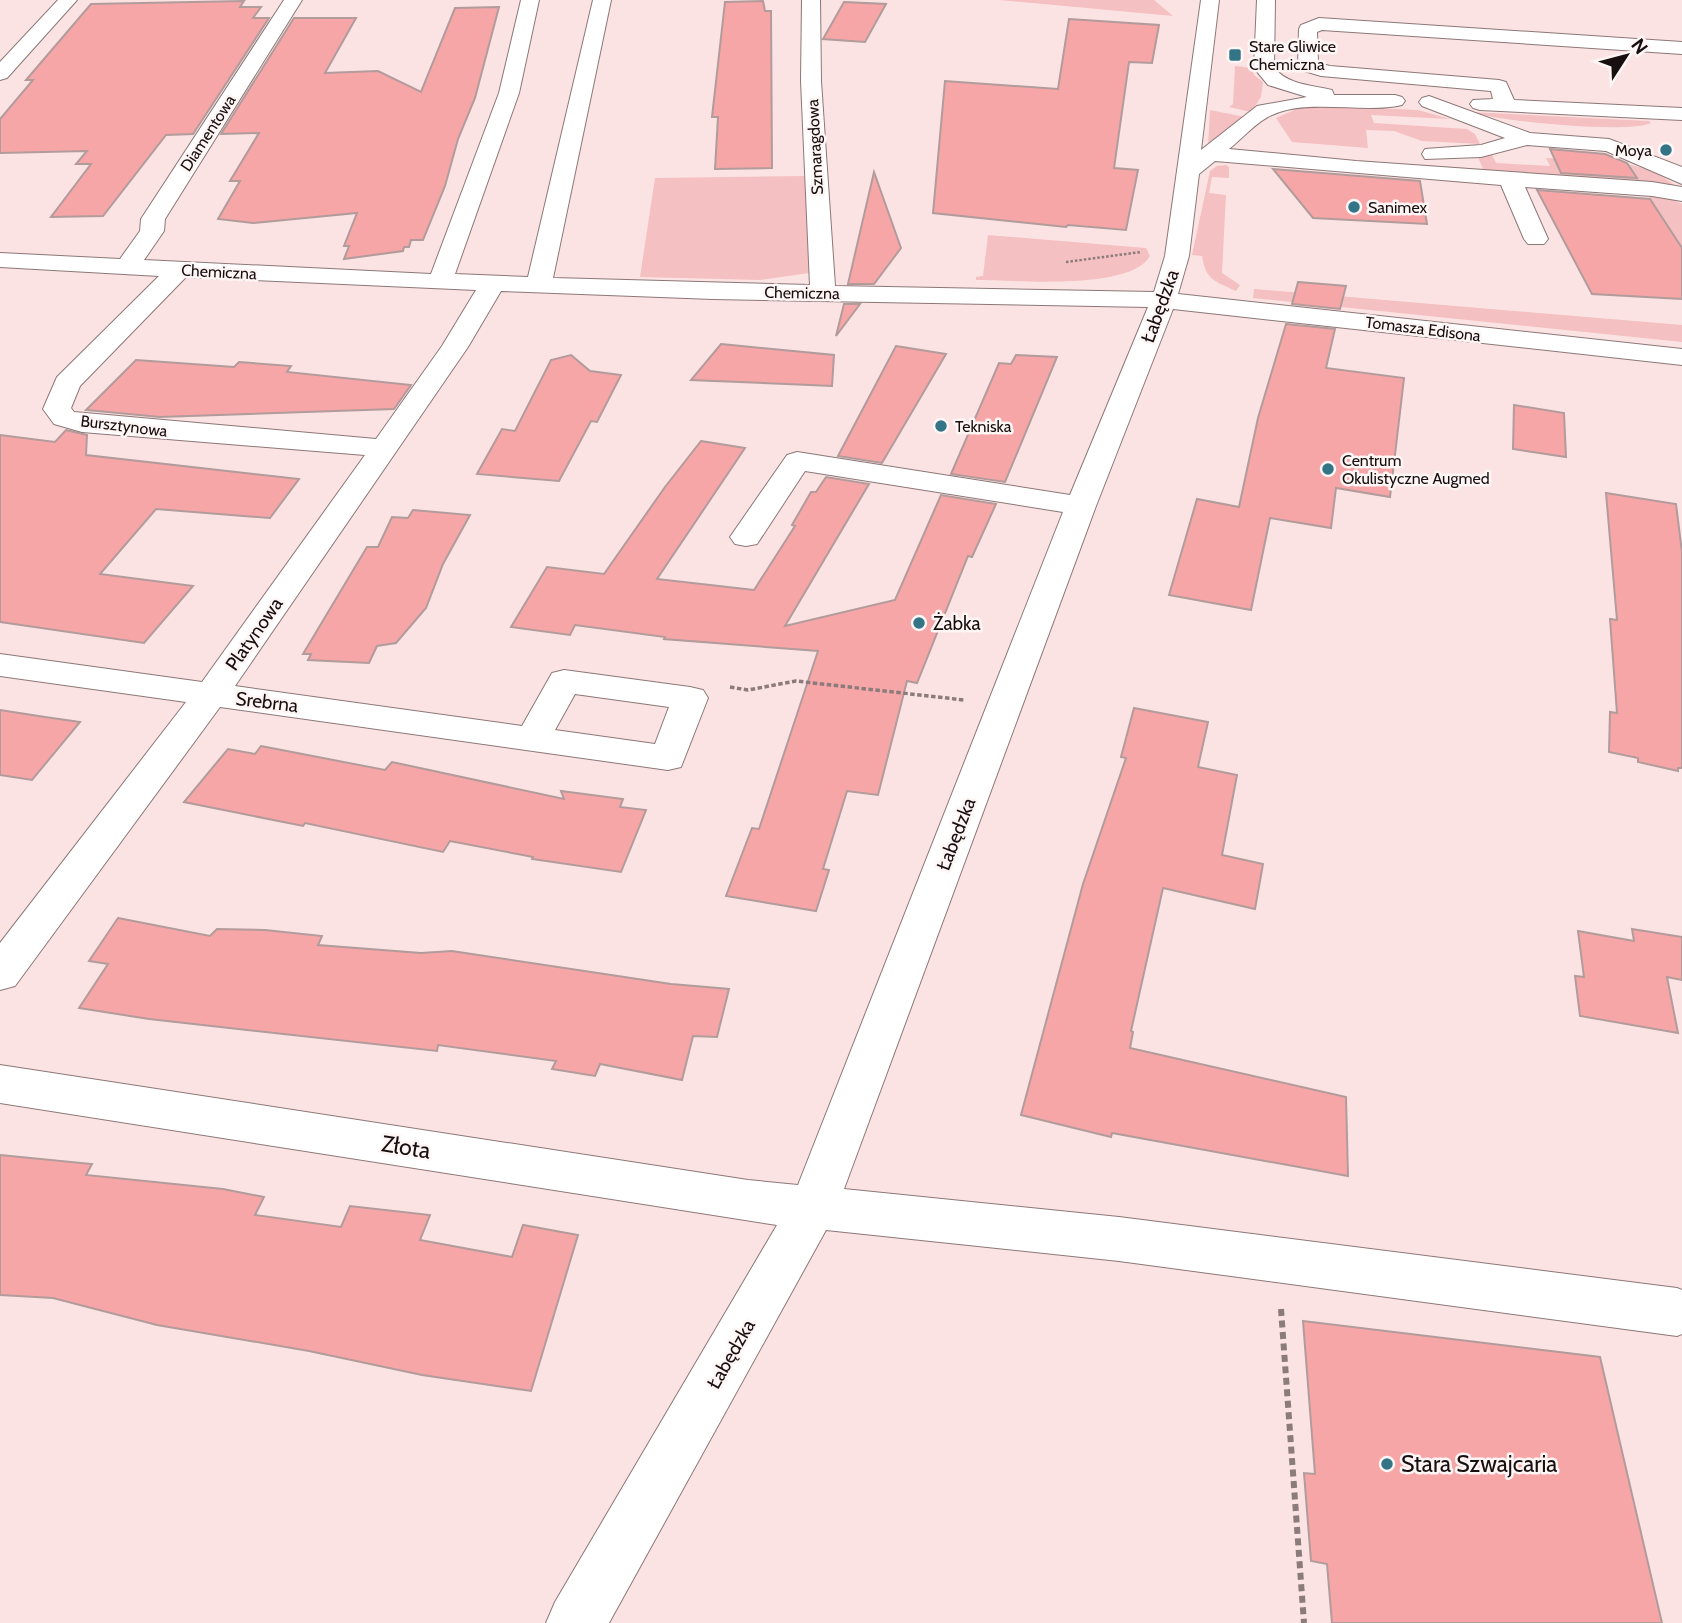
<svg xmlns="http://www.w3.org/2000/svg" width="1682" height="1623" font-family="Cabin,sans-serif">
<rect width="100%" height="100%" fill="#fce3e3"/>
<g fill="#f5c0c1">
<path d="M 999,0 L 1154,0 L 1173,16 Z"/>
<path d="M 1235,66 L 1252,68 L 1254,75 L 1263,82 L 1261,97 L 1251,112 L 1229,107 L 1233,104 Z"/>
<path d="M 1327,106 L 1418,110 L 1450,119 L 1371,115 L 1374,123 L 1467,129 L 1475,134 L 1480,144 L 1422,141 L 1394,131 L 1366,130 L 1368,148 L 1292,142 L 1276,118 L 1299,108 Z"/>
<path d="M 1210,110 L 1245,117 L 1208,146 Z"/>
<path d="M 1469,112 L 1649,121 L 1651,123 C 1626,134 1498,121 1469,112 Z"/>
<path d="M 1273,155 L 1483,169 L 1478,157 L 1492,155 L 1496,163 L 1550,166 L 1546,158 C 1592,161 1640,156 1677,187 Z"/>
<path d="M 1226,165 L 1229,167 L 1229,178 L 1212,177 L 1209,193 L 1226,195 L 1222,273 L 1240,285 L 1236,291 C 1214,281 1206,280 1202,256 L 1192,255 L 1210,171 L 1217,166 Z"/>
<path d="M 806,176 L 809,273 L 760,280 L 640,277 L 655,178 Z"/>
<path d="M 1646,192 L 1668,197 L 1682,204 L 1682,248 Z"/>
<path d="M 988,235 L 1146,248 L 1150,256 C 1131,291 1013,280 976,280 L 976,277 L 983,276 Z"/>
<path d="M 1254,289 L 1682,325 L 1682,342 L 1253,298 Z"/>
</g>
<g fill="#f7a6a8" stroke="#b29b9b" stroke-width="2">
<path d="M 244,1 L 240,7 L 261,7 L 253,18 L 269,18 L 193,134 L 166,135 L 103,216 L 51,217 L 91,164 L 76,164 L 87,151 L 0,153 L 0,119 L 33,80 L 26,80 L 91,4 Z"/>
<path d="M 763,1 L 765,11 L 771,11 L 772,168 L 715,169 L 718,117 L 712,117 L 725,2 Z"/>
<path d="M 844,2 L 886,4 L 865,42 L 823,39 Z"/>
<path d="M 499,7 L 475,98 L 458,139 L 445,186 L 423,240 L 411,240 L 409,247 L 404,247 L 403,251 L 344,259 L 349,246 L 344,246 L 357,213 L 253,223 L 218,219 L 240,181 L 230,181 L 259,133 L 221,134 L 294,18 L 356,18 L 325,73 L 378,71 L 421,92 L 455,8 Z"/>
<path d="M 1069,19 L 1159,25 L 1152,63 L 1129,62 L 1114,168 L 1138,170 L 1126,230 L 1068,225 L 1066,227 L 933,213 L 945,81 L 1058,89 Z"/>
<path d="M 1550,149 L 1605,154 L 1627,163 L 1637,178 L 1561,173 Z"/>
<path d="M 1273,169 L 1420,181 L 1427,224 L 1313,218 Z"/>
<path d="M 874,172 L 901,248 L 874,284 L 848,284 Z"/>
<path d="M 1537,190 L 1650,199 L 1682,248 L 1682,299 L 1592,294 Z"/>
<path d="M 1298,282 L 1346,286 L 1340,309 L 1292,304 Z"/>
<path d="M 844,304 L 860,304 L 836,336 Z"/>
<path d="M 1286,324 L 1335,329 L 1326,368 L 1404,378 L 1390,497 L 1336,488 L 1331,528 L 1270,518 L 1251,610 L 1169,595 L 1197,499 L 1239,507 L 1258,418 Z"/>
<path d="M 721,344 L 834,355 L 832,386 L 691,380 Z"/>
<path d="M 896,346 L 946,354 L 882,463 L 838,456 Z"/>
<path d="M 571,355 L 590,371 L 621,375 L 597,422 L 591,421 L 559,481 L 477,474 L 502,429 L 515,431 L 551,360 Z"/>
<path d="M 1016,355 L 1057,357 L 1005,482 L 951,474 L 999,363 L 1011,364 Z"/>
<path d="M 136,360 L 234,367 L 239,362 L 291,366 L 287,372 L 411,385 L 394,409 L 160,417 L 86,410 Z"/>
<path d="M 1514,405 L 1564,413 L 1566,457 L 1513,449 Z"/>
<path d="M 66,430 L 87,435 L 86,455 L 299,479 L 270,518 L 156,509 L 100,574 L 193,586 L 144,643 L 0,622 L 0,435 L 55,442 Z"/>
<path d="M 701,441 L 745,448 L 657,579 L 754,590 L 795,526 L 792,525 L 811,492 L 816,492 L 826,477 L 869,484 L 785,626 L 895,600 L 941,495 L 996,504 L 972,557 L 968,556 L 917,683 L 907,681 L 878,795 L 847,791 L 823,869 L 829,870 L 816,911 L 726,896 L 752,828 L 759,829 L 818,651 L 664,639 L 665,637 L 575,625 L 570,635 L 511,627 L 547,567 L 604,574 L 665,487 Z"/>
<path d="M 1606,493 L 1676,504 L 1682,552 L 1682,768 L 1678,768 L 1678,771 L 1638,762 L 1638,758 L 1609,752 L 1610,712 L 1617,713 L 1610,619 L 1617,620 Z"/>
<path d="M 413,510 L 470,515 L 443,564 L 426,608 L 396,643 L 377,646 L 369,663 L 308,660 L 311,654 L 303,654 L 367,547 L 378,547 L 392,517 L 408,518 Z"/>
<path d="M 1134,708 L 1208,722 L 1198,767 L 1237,775 L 1222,855 L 1263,864 L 1255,909 L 1163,888 L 1131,1031 L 1133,1032 L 1130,1048 L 1346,1097 L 1348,1176 L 1112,1133 L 1111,1137 L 1021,1115 L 1083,884 L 1126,758 L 1121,757 Z"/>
<path d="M 0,710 L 45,717 L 80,722 L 32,780 L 0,775 Z"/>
<path d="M 261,746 L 385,770 L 392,762 L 564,799 L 561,791 L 623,799 L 620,807 L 646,810 L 621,872 L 532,859 L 533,857 L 450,841 L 443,852 L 305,823 L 303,826 L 184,802 L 228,749 L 255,754 Z"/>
<path d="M 118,918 L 210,936 L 217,929 L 265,930 L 322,936 L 318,945 L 421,953 L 452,951 L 671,984 L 729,989 L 717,1037 L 693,1036 L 682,1080 L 600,1064 L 595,1076 L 552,1069 L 556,1061 L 438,1045 L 437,1051 L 149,1019 L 79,1008 L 108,964 L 89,961 Z"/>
<path d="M 1632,929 L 1682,937 L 1682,980 L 1667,977 L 1678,1033 L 1580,1016 L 1575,976 L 1584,977 L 1578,931 L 1634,941 Z"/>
<path d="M 0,1155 L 92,1164 L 86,1175 L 223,1189 L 264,1197 L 255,1215 L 341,1227 L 350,1206 L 430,1215 L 420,1240 L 512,1257 L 523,1225 L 578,1235 L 531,1391 L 422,1375 L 309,1351 L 157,1325 L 53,1298 L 0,1295 Z"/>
<path d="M 1303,1321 L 1600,1357 L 1662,1623 L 1332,1623 L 1327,1564 L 1311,1561 L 1304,1473 L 1315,1474 Z"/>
</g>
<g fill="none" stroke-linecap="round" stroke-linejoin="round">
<g stroke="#8c7777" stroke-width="2">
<g id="minor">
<path d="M 58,0 L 77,0 L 7,78 L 0,80 L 0,62 Z"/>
<path d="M 284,0 L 302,0 L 165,219 L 164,231 L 144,260 L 431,274 L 499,93 L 521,0 L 539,0 L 519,93 L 455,274 L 528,277 L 593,0 L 611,0 L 553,278 L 810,285 L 801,81 L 802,0 L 820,0 L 821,81 L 835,286 L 1154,292 L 1165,256 L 1201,0 L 1219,0 L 1201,150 L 1257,106 L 1307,97 L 1268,85 L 1254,68 L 1257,0 L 1275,0 L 1274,68 C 1289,85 1311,85 1332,90 L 1334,95 L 1395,95 L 1402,97 L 1405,101 L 1402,105 C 1365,114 1307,98 1272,115 C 1257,121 1242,139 1229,149 L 1356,161 L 1652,182 L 1682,187 L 1682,201 L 1652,196 L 1525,187 L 1548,239 L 1544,244 L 1528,244 L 1524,239 L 1501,185 L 1215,161 L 1199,174 L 1189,256 L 1178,294 L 1682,349 L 1682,365 L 1173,309 L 1096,506 L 844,1189 L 1119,1217 L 1677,1288 L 1682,1290 L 1682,1334 L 1677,1336 L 1119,1261 L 826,1230 L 609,1623 L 546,1623 L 555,1602 L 777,1225 L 0,1103 L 0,1065 L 748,1180 L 798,1185 L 1063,512 L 805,471 L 757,544 L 746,546 L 735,544 L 730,537 L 787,455 L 797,452 L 1070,495 L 1148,307 L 713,299 L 501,291 L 468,347 L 235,686 L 522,726 L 552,673 L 564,670 L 690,687 L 703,690 L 708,698 L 681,767 L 668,770 L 220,707 L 15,986 L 0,990 L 0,943 L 186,702 L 0,676 L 0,654 L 202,682 L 365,455 L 82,432 L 54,424 L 43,409 L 57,377 L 159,276 L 0,267 L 0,253 L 120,259 L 140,231 L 141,219 ZM 186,277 L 476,290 L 442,346 L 376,439 L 74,412 L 71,408 L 80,386 ZM 575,694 L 669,707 L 655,744 L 555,730 Z"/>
<path d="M 1319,18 L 1682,42 L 1682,54 L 1322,30 L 1317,32 L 1318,63 L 1330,66 L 1499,80 L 1506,82 L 1514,100 L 1682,108 L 1682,120 L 1480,110 L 1473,108 L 1470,104 L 1473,100 L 1493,99 L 1491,91 L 1321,76 L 1301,70 L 1298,66 L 1299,29 L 1301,25 Z"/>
<path d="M 1429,96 L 1530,133 L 1609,139 L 1682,167 L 1682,184 L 1606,151 L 1527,145 L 1481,157 L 1425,159 L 1422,154 L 1425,149 L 1481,145 L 1505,138 L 1422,106 L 1419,102 L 1422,98 Z"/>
</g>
</g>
<path stroke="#8b7b7b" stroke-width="2.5" stroke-dasharray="2.5 2" stroke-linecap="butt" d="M 1066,262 L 1141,252"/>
<path stroke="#8b7b7b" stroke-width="3.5" stroke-dasharray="4.5 2.5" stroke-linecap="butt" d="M 730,687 L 748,690 L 796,681 L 964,700"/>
<path stroke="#8b7b7b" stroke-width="6" stroke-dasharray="7 4.5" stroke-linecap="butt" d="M 1281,1309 L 1304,1623"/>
<use href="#minor" fill="#fff" fill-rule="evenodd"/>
</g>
<g fill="#337587" stroke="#fef5f5" stroke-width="2.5">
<rect x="1228" y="48" width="14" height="14" rx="3.5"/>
<circle cx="1666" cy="150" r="7"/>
<circle cx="1354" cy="207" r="7"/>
<circle cx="941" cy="426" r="7"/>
<circle cx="1328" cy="469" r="7"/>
<circle cx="919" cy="623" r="7"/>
<circle cx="1387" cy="1464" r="7"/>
</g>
<g text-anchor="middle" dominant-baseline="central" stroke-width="5" stroke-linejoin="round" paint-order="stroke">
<g font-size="16" fill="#170f0f" stroke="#fef5f5" text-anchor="start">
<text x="1249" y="46">Stare Gliwice<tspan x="1249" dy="18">Chemiczna</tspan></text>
<text x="1652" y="150" text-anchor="end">Moya</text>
<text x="1368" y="207">Sanimex</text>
<text x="955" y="426">Tekniska</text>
<text x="1342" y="460">Centrum<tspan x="1342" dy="18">Okulistyczne Augmed</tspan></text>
</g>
<g font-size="16" fill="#170f0f" stroke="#fef5f5">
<text transform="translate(208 133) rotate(-57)">Diamentowa</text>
<text transform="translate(815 147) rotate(-93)">Szmaragdowa</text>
<text transform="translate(219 272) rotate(3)">Chemiczna</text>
<text transform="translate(802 293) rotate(1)">Chemiczna</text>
<text transform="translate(1423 329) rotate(7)">Tomasza Edisona</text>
<text transform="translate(124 426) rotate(7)">Bursztynowa</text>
</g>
<g font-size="19" fill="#170f0f" stroke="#fef5f5">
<text transform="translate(1160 306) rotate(-70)">Łabędzka</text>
<text transform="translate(254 634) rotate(-55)">Platynowa</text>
<text transform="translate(267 702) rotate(7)">Srebrna</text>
<text transform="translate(956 834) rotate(-69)">Łabędzka</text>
<text transform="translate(731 1354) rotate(-60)">Łabędzka</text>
</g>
<g font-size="19" fill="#170f0f" stroke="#fef5f5" text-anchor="start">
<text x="933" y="623">Żabka</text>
</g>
<g font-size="23" fill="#170f0f" stroke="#fef5f5">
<text transform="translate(406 1147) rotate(9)">Złota</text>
</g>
<g font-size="23" fill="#170f0f" stroke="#fef5f5" text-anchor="start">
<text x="1401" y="1464">Stara Szwajcaria</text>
</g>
</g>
<g transform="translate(1626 56) rotate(54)" stroke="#fef5f5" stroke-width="5" paint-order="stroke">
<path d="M0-5L12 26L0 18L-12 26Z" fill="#170f0f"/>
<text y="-10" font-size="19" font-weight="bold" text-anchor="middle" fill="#170f0f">N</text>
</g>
</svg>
